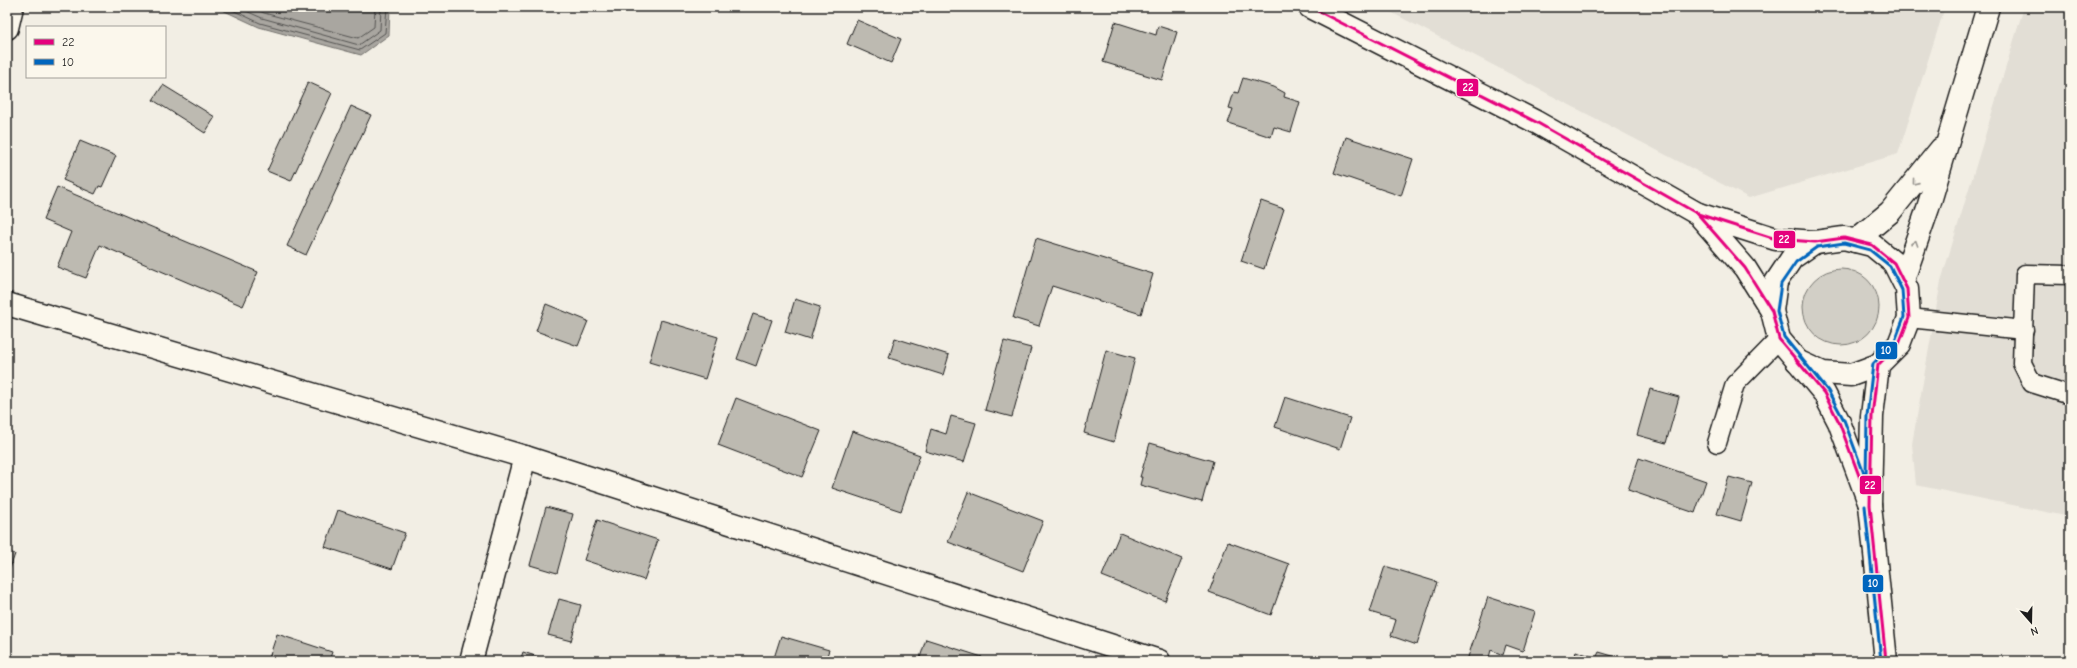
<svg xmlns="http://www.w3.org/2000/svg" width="2077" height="668" font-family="'Comic Neue',sans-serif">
<rect width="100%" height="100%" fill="#f2eee4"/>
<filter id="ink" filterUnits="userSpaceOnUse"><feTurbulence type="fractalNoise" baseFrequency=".025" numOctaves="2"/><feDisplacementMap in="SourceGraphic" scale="8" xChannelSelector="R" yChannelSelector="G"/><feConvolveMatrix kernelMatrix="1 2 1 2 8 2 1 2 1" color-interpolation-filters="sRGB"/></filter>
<g filter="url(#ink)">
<g fill="#e2ded5">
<path d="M 1381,7 L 1945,7 L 1898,154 L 1749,198 Z"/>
<path d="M 2024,7 L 2070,7 L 2070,517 L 1916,485 L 1912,444 L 1941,281 Z"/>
</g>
<circle fill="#d2cfc6" stroke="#777671" cx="1841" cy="307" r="38"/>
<path fill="#a9a6a0" stroke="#716f6b" d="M 216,7 L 390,7 L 389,35 L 361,55 L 259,27 Z"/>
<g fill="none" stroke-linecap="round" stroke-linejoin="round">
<g stroke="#545351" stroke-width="1">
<path d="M 226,7 L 260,23 L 360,50 L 385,33 L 387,7"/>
<path d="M 237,7 L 262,18 L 359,45 L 380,30 L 381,7"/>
<path d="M 252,7 L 264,13 L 358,38 L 374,27 L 375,7"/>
</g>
</g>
<g fill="#bdbab1" stroke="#1c1c1c">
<path d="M 857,20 L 901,39 L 891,63 L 847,44 Z"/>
<path d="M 1115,22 L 1156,35 L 1158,26 L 1177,32 L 1162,80 L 1103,62 Z"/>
<path d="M 1243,78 L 1274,87 L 1285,93 L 1284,97 L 1300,102 L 1291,132 L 1274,127 L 1271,137 L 1228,123 L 1233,109 L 1229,108 L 1234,92 L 1238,93 Z"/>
<path d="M 308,82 L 332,93 L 291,181 L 267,171 Z"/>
<path d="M 163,85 L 215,117 L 205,133 L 153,100 Z"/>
<path d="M 351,106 L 371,115 L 306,255 L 287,246 Z"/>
<path d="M 1346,137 L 1413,159 L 1401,196 L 1334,173 Z"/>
<path d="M 80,141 L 116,156 L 102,187 L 99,186 L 95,194 L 63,180 Z"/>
<path d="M 57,187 L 258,272 L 243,306 L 100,245 L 86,278 L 57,267 L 71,232 L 43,220 Z"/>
<path d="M 1261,201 L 1284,209 L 1264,269 L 1241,261 Z"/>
<path d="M 1036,238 L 1153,274 L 1141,314 L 1052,286 L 1039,326 L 1013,318 Z"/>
<path d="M 795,299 L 820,307 L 810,340 L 785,332 Z"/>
<path d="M 546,304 L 588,321 L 578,346 L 536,331 Z"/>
<path d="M 753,314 L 772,320 L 756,366 L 737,359 Z"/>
<path d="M 661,320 L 718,337 L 705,379 L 649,362 Z"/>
<path d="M 895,338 L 949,355 L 943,375 L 889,358 Z"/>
<path d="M 1004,341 L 1031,348 L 1012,417 L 985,410 Z"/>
<path d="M 1106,350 L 1135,358 L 1114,442 L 1084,433 Z"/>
<path d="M 1650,389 L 1679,397 L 1666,443 L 1637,435 Z"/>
<path d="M 1285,397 L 1350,418 L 1340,449 L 1275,427 Z"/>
<path d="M 736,398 L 821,431 L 802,477 L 718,445 Z"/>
<path d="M 951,416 L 976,423 L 964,462 L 925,451 L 931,429 L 946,434 Z"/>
<path d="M 852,431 L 920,455 L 901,511 L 832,488 Z"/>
<path d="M 1150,443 L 1213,461 L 1202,502 L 1140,485 L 1142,477 L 1140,477 Z"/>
<path d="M 1639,458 L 1706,481 L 1695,513 L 1628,490 Z"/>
<path d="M 1729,477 L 1752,483 L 1741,521 L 1717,514 Z"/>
<path d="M 968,492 L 1043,521 L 1023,571 L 948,542 Z"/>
<path d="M 546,507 L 573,514 L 557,573 L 530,565 Z"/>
<path d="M 338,510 L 405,533 L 392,569 L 325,547 Z"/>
<path d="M 597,520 L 658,540 L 644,580 L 584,560 Z"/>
<path d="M 1120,533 L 1182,559 L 1165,601 L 1102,576 Z"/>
<path d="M 1228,542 L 1289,564 L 1271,615 L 1209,592 Z"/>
<path d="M 7,551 L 15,554 L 7,577 Z"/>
<path d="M 1385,566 L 1437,582 L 1417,645 L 1391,636 L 1396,620 L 1370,612 Z"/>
<path d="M 1488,597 L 1535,612 L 1523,651 L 1506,645 L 1503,655 L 1491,650 L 1488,661 L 1469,661 L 1467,660 Z"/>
<path d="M 559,599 L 581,605 L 571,641 L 548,635 Z"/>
<path d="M 277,634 L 332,652 L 329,661 L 268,661 Z"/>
<path d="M 781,636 L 829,650 L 825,661 L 773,661 Z"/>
<path d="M 926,639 L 982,657 L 981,661 L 919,661 Z"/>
<path d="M 1576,651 L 1596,658 L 1599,652 L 1616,657 L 1615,661 L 1574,661 Z"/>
<path d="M 523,652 L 551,661 L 520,661 Z"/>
<path d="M 588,656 L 601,661 L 586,661 Z"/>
</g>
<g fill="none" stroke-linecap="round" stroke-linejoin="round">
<g stroke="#1c1c1c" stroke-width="21">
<g id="service">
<path d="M 2070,275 L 2025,274 L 2022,363 L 2032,383 L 2070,395"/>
<path d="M 1909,318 L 2024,330"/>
<path d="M 1717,443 L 1735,384 L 1779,339"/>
</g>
</g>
<g stroke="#1c1c1c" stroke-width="25">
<g id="minor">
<path d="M 7,28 L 12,7"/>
<path d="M 7,304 L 525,457 L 1159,661"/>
<path d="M 471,661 L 525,457"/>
</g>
</g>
<g stroke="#1c1c1c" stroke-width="25">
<g id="tertiary">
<path d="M 1310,7 L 1536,122 L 1698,214 L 1776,239 L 1815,242 L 1844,238 L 1872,245 L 1894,263 L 1907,289 L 1909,318 L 1899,344 L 1878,365 L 1851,375 L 1823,373 L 1797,361"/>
<path d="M 1698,214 L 1745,268 L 1772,311 L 1779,339 L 1824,393 L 1839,422 L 1870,505"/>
<path d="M 1855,241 L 1890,212 L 1941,149"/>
<path d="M 1903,280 L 1928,208 L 1988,7"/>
<path d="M 1772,311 L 1776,282 L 1792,258 L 1815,242"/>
<path d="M 1878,365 L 1872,416 L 1870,505 L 1886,661"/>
</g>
</g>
<use href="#service" stroke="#fbf7ec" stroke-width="18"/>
<use href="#minor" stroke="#fbf7ec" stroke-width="22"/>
<use href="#tertiary" stroke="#fbf7ec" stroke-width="22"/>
<g stroke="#fbf7ec" stroke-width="6">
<g id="bus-1">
<path d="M 1310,7 L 1536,122 L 1698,214 L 1776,239 L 1815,242 L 1844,238 L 1872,245 L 1894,263 L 1907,289 L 1909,318 L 1899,344 L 1878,365 L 1872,416 L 1870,505 L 1886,661"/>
<path d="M 1696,212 L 1745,268 L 1772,311 L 1779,339 L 1824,393 L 1839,422 L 1861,481"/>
</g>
</g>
<g stroke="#fbf7ec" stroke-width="6">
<g id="bus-2">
<path d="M 1844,243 L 1870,250 L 1890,266 L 1902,290 L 1904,317 L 1895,341 L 1873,364 L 1867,416 L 1866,479 L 1844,420 L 1828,391 L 1784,337 L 1777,311 L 1781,284 L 1796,262 L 1817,247 Z"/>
<path d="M 1865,506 L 1881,661"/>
</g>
</g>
<use href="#bus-1" stroke="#e5007d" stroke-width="3"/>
<use href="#bus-2" stroke="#0065bd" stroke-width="3"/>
</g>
<defs><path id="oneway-chevron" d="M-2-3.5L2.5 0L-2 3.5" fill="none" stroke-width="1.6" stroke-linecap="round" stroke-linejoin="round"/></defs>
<g stroke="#97948e">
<use href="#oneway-chevron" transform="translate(1915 182) rotate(129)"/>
<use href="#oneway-chevron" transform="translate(1915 243) rotate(-71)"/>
</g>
</g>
<g stroke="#fbf7ec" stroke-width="1.5">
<rect x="1456" y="78" width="23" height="19" rx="4" fill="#e5007d"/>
<rect x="1773" y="230" width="23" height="19" rx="4" fill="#e5007d"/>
<rect x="1875" y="341" width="23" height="19" rx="4" fill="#0065bd"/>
<rect x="1859" y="475" width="23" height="20" rx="4" fill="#e5007d"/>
<rect x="1862" y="574" width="22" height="19" rx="4" fill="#0065bd"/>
</g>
<g font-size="11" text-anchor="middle" font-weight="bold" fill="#fff">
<text x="1468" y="91">22</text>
<text x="1784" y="243">22</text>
<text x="1886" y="354">10</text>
<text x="1870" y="489">22</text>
<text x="1873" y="587">10</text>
</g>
<rect width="2077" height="668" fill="none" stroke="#fbf7ec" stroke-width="24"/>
<rect x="12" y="12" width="2053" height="644" fill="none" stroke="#1c1c1c" stroke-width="1.5" filter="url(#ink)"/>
<rect x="26" y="26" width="140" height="52" fill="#fbf7ec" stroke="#a29f99"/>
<rect x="34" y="39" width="20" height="6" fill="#e5007d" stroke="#a29f99"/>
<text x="62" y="46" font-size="12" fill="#1c1c1c">22</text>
<rect x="34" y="59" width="20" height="6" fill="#0065bd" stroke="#a29f99"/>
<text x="62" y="66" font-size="12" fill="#1c1c1c">10</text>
<g transform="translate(2031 622) rotate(160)" stroke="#fbf7ec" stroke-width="3" paint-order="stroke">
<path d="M0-3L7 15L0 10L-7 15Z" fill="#1c1c1c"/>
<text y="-6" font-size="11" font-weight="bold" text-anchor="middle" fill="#1c1c1c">N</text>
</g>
</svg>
